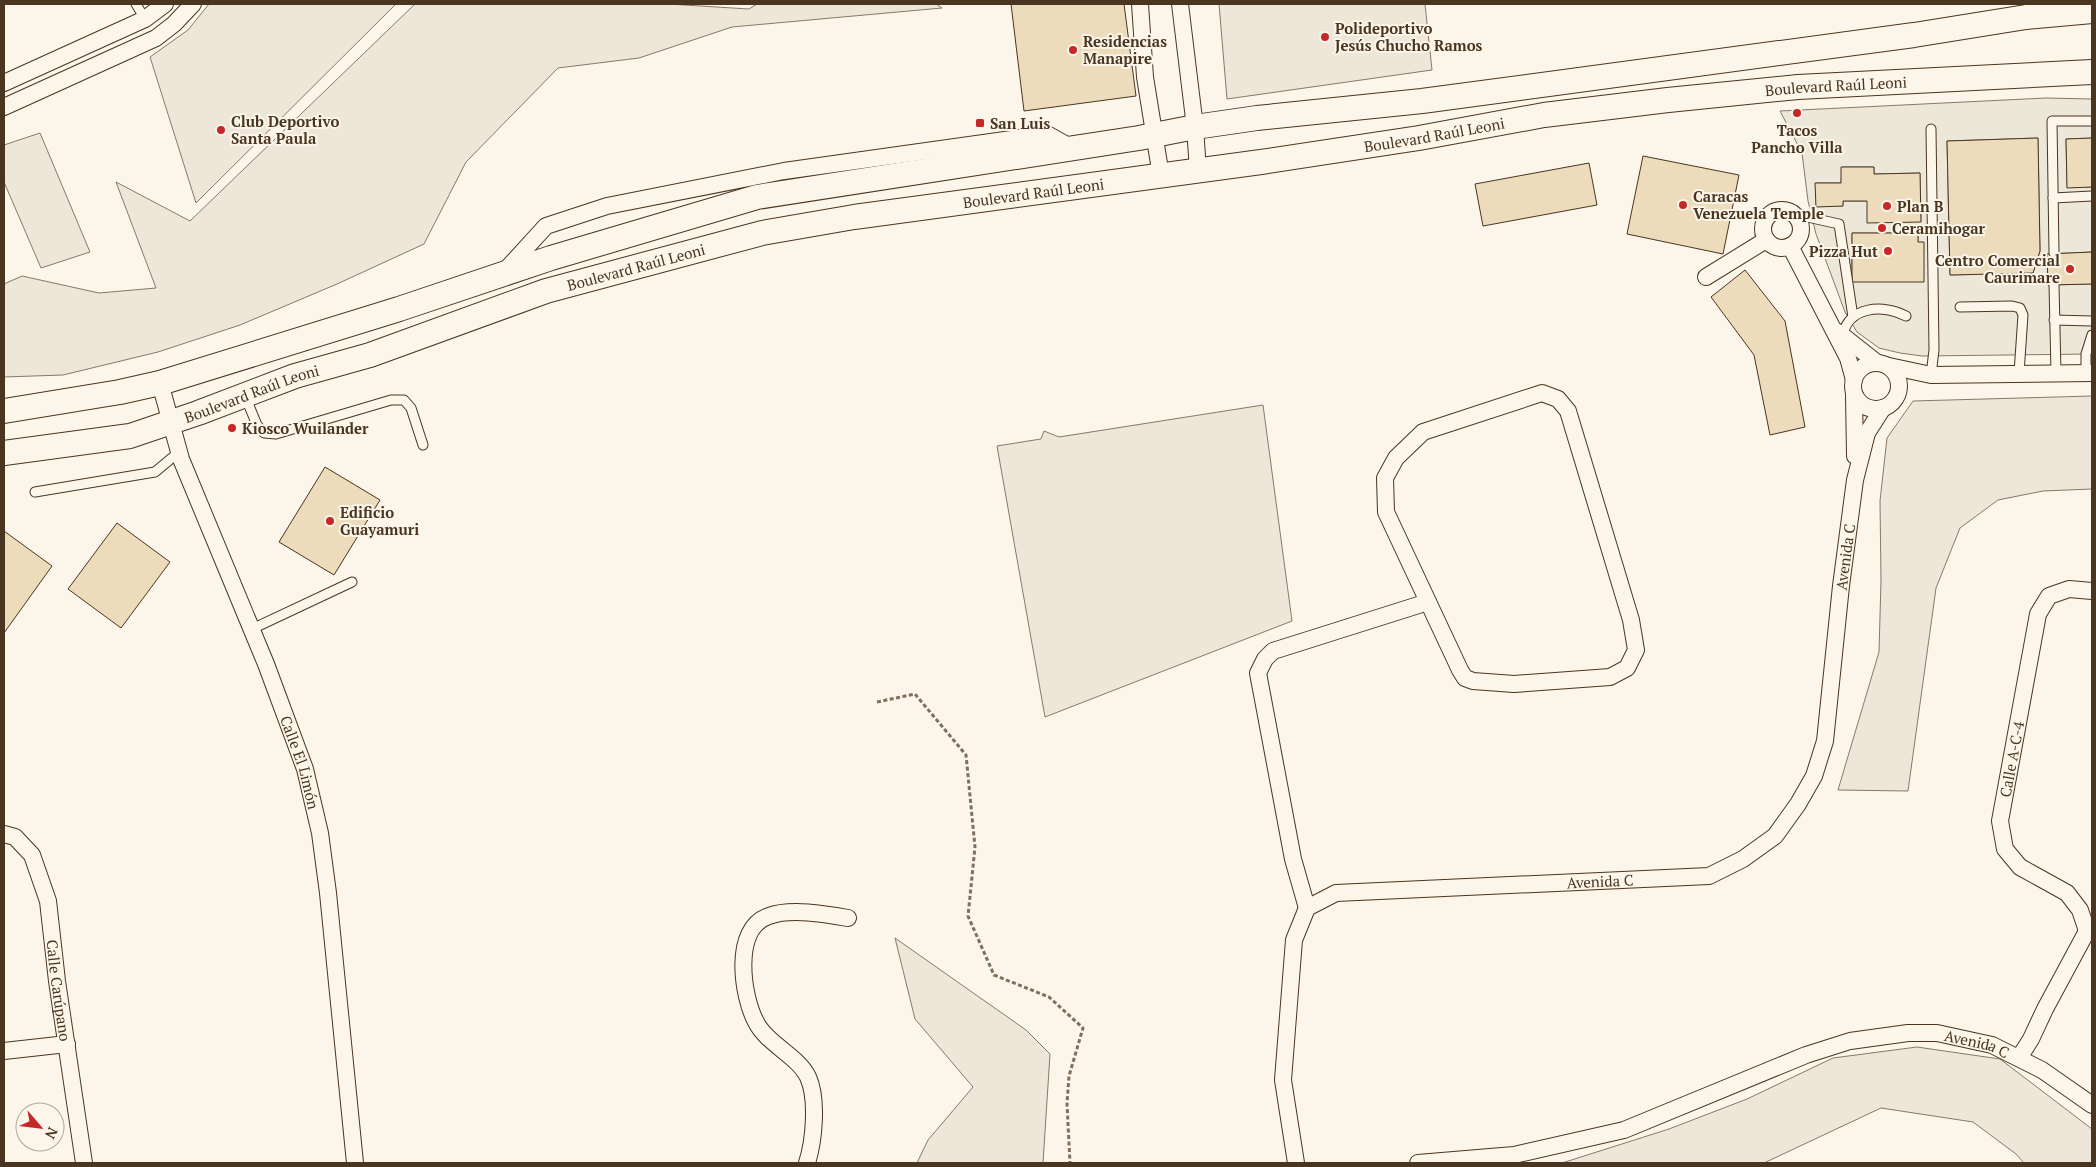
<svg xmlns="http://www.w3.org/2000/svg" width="2096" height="1167" font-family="'PT Serif',serif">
<rect width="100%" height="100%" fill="#fbf6e9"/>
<g fill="#ede6d9" stroke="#887966">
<path d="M 209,4 L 396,4 L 196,203 L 150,57 L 188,30 Z"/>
<path d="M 415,4 L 668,4 L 749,9 L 757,4 L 936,4 L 942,8 L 732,27 L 639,58 L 558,68 L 466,162 L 424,244 L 337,284 L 240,325 L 158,352 L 63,375 L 4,377 L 4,284 L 22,276 L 99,293 L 156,288 L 116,182 L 190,221 Z"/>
<path d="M 1219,4 L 1425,4 L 1432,70 L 1227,99 Z"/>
<path d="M 40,133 L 90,252 L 41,268 L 4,182 L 4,145 Z"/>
<path d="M 2092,396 L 2092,489 L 2043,491 L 1998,500 L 1960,528 L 1936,588 L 1908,791 L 1838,790 L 1879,652 L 1881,580 L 1880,501 L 1887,438 L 1913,401 Z"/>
<path d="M 1263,405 L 1292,621 L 1045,717 L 997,446 L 1041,439 L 1044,431 L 1059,437 Z"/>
<path d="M 895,938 L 1026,1030 L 1050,1054 L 1043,1163 L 917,1163 L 928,1140 L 973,1087 L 915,1019 Z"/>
<path d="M 1917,1047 L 2000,1059 L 2092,1129 L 2092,1163 L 2024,1163 L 2016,1154 L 1973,1122 L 1881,1108 L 1764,1163 L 1562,1163 L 1669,1129 L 1747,1099 L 1833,1058 Z"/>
</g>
<path fill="#ede7d9" stroke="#887966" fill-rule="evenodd" d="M 2046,98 L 2092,99 L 2092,138 L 2066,139 L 2067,187 L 2092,187 L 2092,252 L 2047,254 L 2048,285 L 2092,284 L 2092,354 L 1922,356 L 1900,353 L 1879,348 L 1857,332 L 1845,312 L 1816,234 L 1808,201 L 1802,153 L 1780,111 ZM 2038,138 L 2040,251 L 2033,273 L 1950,275 L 1947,141 ZM 1842,167 L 1874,167 L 1874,174 L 1920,173 L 1921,221 L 1867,201 L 1843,201 L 1843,206 L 1816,206 L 1816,183 L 1841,183 ZM 1852,233 L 1918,233 L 1918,242 L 1852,282 Z"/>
<g fill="#ecdcbc" stroke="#4a3520">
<path d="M 1011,4 L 1124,4 L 1136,96 L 1024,111 Z"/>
<path d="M 2038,138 L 2040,251 L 2033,273 L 1950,275 L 1947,141 Z"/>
<path d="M 2092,138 L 2092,187 L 2067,188 L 2066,139 Z"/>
<path d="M 1643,156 L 1739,175 L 1723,254 L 1627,234 Z"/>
<path d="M 1589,163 L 1597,205 L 1483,226 L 1475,184 Z"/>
<path d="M 1841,167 L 1874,167 L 1874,174 L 1920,173 L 1921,222 L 1867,223 L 1867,201 L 1843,201 L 1843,206 L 1816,207 L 1815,183 L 1841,183 Z"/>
<path d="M 1852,233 L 1918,233 L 1918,242 L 1924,242 L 1924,282 L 1852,282 Z"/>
<path d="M 2092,252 L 2092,284 L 2048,285 L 2047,254 Z"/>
<path d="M 1745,270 L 1785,321 L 1805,427 L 1770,435 L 1754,355 L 1711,297 Z"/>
<path d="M 325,467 L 380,500 L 334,575 L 279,542 Z"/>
<path d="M 117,523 L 170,562 L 121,628 L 68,589 Z"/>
<path d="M 4,531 L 52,566 L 4,633 Z"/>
</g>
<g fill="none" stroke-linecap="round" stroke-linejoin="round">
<g stroke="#4a3520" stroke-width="11">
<g id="service">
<path d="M 136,4 L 145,19"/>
<path d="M 1931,129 L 1934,350 L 1931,375"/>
<path d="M 2053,198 L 2092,196"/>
<path d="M 1794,214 L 1839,224 L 1853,317"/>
<path d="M 2054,253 L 2052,121 L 2092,121"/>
<path d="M 2054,285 L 2056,373"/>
<path d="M 1960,307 L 2012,306 L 2020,308 L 2023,315 L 2019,373"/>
<path d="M 2054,320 L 2092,321"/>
<path d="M 1843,336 C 1847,306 1884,304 1906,316"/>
<path d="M 2086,373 L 2086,354 L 2092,335"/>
<path d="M 245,396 L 257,425 L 264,433 L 276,434 L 391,400 L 404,400 L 411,408 L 423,445"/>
<path d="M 35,492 L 155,472 L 179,452"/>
<path d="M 252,629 L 352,582"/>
</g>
</g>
<g stroke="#4a3520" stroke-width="18">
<g id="minor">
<path d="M 1140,4 L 1145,77 L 1161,176"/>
<path d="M 1180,4 L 1195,127 L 1198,171"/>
<path d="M 4,83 L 145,19 L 165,4"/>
<path d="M 4,107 L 156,38 L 174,24 L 193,4"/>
<circle cx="1782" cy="229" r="19"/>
<path d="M 1790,246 L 1848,358 L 1854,380"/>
<path d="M 503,273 L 546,226 L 607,206 L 784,171 L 1047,134 L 1072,148"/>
<path d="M 1706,277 L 1766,240"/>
<path d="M 1838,332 L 1876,362"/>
<circle cx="1876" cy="386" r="23"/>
<path d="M 1889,366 L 1931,375 L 2092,373"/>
<path id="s1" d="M 160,383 L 181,459 L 266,664 L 305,769 L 320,833 L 328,893 L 355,1163"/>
<path d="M 1542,393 L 1558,399 L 1568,411 L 1631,620 L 1636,650 L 1627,668 L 1610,677 L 1514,684 L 1473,681 L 1465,678 L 1460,670 L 1386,512 L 1385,478 L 1396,458 L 1423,432 Z"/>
<path d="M 1854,395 L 1855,456"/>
<path id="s2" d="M 4,834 L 15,837 L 32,855 L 48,901 L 57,981 L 84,1163"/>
<path d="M 1307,908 L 1293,859 L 1258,673 L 1265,659 L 1273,651 L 1428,602"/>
<path id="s3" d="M 2087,931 L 2080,910 L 2067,893 L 2020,867 L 2005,849 L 2000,821 L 2038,614 L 2049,596 L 2069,589 L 2092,591"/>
<path d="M 4,1051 L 67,1044"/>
<path d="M 2019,1058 L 2031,1039 L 2045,1009 L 2087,931 L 2092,929"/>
<path d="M 807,1163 C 814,1141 818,1099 808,1077 C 798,1056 767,1044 756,1022 C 742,996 732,928 769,916 C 790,908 825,914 848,918"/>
<path id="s4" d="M 1296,1163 L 1283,1080 L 1294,940 L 1307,908 L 1336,893 L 1709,876 L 1743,859 L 1775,836 L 1798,804 L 1814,776 L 1825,741 L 1841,586 L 1855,480 L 1867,433 L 1883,408"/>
<path id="s5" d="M 1418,1163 L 1514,1155 L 1624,1130 L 1806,1055 L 1850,1041 L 1908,1033 L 1937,1033 L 1992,1045 L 2042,1070 L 2092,1105"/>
</g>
</g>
<g stroke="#4a3520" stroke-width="26">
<g id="secondary">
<path d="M 4,411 L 120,392 L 160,383 L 399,309 L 551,258 L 757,197 L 1139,138 L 1195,127 L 1257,118 L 1422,101 L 1914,35 L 2026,17 L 2092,11"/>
<path id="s6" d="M 4,453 L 130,436 L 198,413 L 295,376 L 370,355 L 546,291 L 762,233 L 854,217 L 1261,162 L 1419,138 L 1544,115 L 1668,100 L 1798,87 L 2092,72"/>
</g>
</g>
<path stroke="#7f6f5c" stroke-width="3" stroke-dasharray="4 2.5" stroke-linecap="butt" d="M 877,702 L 915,694 L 966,755 L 975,847 L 968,916 L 994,975 L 1049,997 L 1083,1028 L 1069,1076 L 1067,1104 L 1070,1163"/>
<use href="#service" stroke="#fbf6e9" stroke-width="9"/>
<use href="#minor" stroke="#fbf6e9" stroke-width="16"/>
<use href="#secondary" stroke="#fbf6e9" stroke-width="24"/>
</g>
<g fill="#c62828" stroke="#fbf6e9" stroke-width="2">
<circle cx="1325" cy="37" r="5"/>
<circle cx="1073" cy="50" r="5"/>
<circle cx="1797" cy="113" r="5"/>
<rect x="975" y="118" width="10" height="10" rx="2.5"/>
<circle cx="221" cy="130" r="5"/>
<circle cx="1683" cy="205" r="5"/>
<circle cx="1887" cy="206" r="5"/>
<circle cx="1882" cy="228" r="5"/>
<circle cx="1888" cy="251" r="5"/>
<circle cx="2070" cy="269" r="5"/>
<circle cx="232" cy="428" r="5"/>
<circle cx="330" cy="521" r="5"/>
</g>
<g text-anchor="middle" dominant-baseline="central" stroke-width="4" stroke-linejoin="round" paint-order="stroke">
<g font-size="15" font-weight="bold" fill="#4a3520" stroke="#fbf6e9" text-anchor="start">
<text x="1335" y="28">Polideportivo<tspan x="1335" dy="17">Jesús Chucho Ramos</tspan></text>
<text x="1083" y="41">Residencias<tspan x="1083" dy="17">Manapire</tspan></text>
<text x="231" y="121">Club Deportivo<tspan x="231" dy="17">Santa Paula</tspan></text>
<text x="990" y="123">San Luis</text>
<text x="1797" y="130" text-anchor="middle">Tacos<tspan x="1797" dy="17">Pancho Villa</tspan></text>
<text x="1693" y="196">Caracas<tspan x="1693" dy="17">Venezuela Temple</tspan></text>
<text x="1897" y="206">Plan B</text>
<text x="1892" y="228">Ceramihogar</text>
<text x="1878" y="251" text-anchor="end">Pizza Hut</text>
<text x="2060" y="260" text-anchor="end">Centro Comercial<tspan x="2060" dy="17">Caurimare</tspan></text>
<text x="242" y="428">Kiosco Wuilander</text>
<text x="340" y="512">Edificio<tspan x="340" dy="17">Guayamuri</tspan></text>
</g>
<g font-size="15" fill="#4a3520" stroke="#fbf6e9">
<text stroke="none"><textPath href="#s6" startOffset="1876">Boulevard Raúl Leoni</textPath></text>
<text stroke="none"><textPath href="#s6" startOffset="1471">Boulevard Raúl Leoni</textPath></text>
<text stroke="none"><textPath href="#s6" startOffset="1066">Boulevard Raúl Leoni</textPath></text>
<text stroke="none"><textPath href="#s6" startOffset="661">Boulevard Raúl Leoni</textPath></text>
<text stroke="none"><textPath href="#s6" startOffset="256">Boulevard Raúl Leoni</textPath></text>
<text stroke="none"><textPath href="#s4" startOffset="1036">Avenida C</textPath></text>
<text stroke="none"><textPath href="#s3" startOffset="212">Calle A-C-4</textPath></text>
<text stroke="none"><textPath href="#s1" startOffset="405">Calle El Limón</textPath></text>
<text stroke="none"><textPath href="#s4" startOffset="556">Avenida C</textPath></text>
<text stroke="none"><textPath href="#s2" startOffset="175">Calle Carúpano</textPath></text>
<text stroke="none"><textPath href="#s5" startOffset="581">Avenida C</textPath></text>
</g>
</g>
<rect width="2096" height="1167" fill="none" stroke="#4a3520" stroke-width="10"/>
<g transform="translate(40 1127) rotate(118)"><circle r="24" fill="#fbf6e9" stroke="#b4a999"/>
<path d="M0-4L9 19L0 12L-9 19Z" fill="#c62828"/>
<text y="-8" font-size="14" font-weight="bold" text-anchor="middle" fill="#4a3520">N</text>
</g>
</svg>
